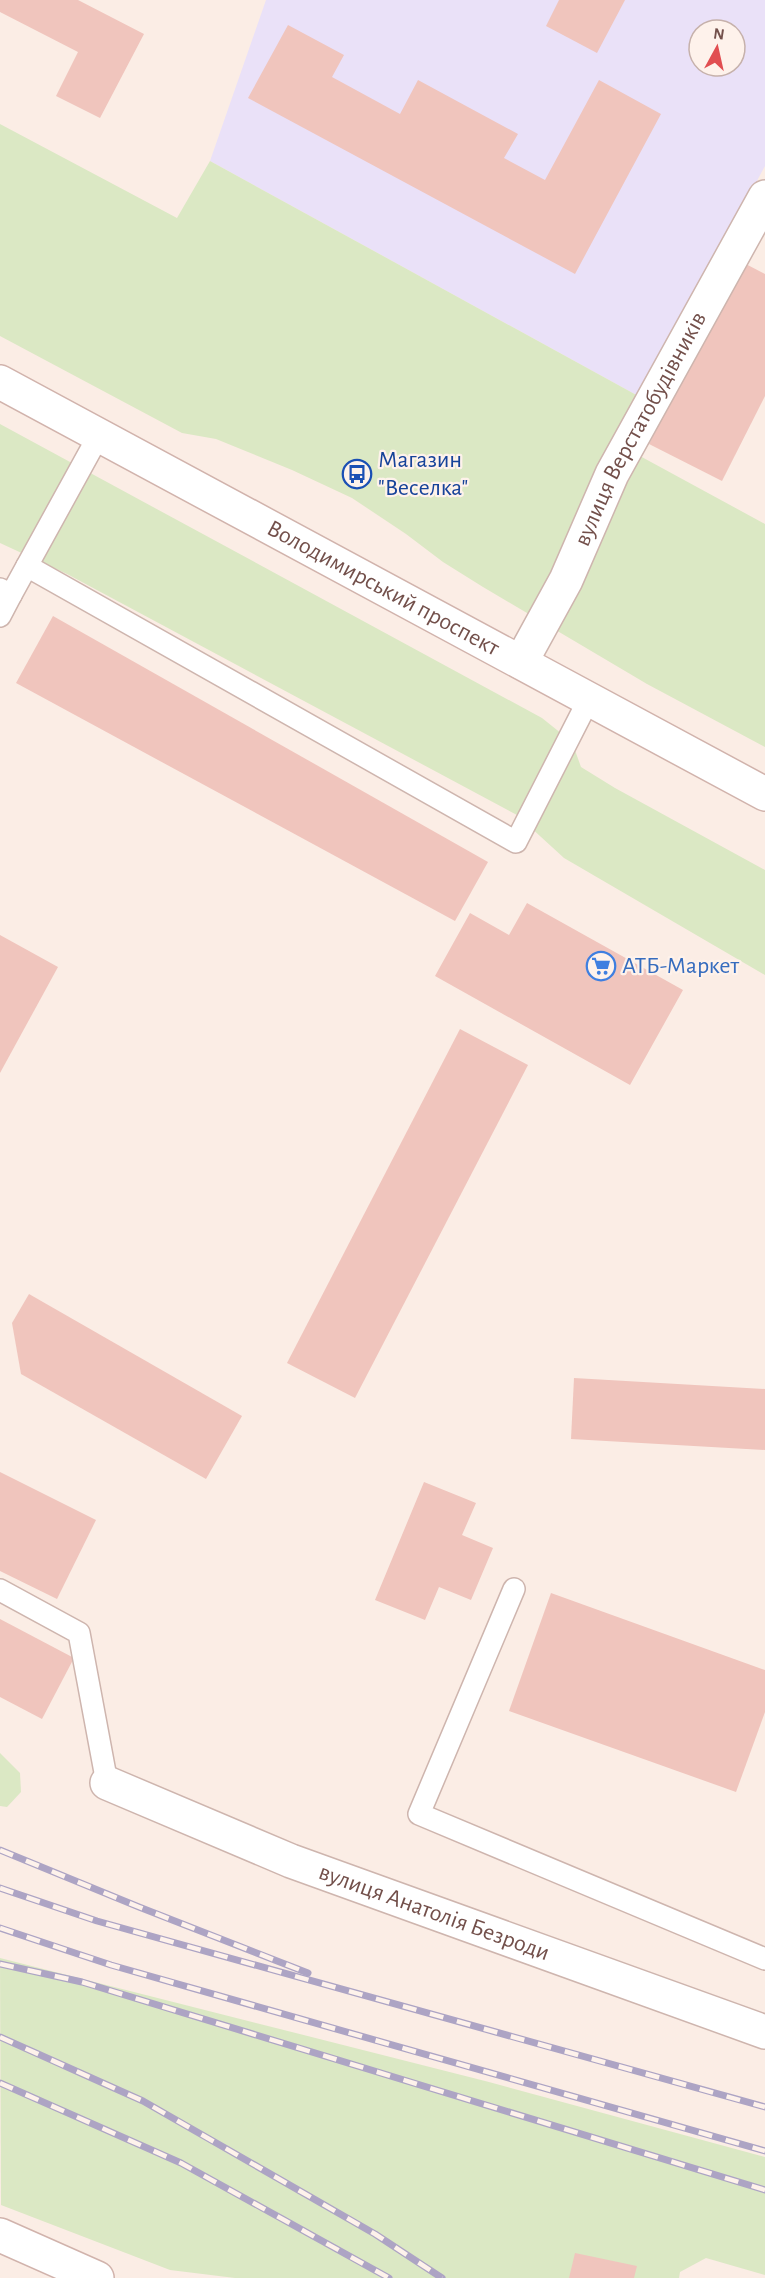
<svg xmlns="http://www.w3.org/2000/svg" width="765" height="2278" font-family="'Alegreya Sans',sans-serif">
<rect width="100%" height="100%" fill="#fbede5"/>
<path fill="#eae1f8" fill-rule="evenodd" d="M 266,0 L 765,0 L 765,166 L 640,397 L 210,161 ZM 699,30 L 735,30 L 735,66 L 699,66 Z"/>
<g fill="#dbe8c4">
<path d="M 0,124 L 177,218 L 210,161 L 640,397 L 616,443 L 765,524 L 765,747 L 647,684 L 483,587 L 443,562 L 406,534 L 352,498 L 292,470 L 216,439 L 182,433 L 0,336 Z"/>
<path d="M 0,424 L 542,718 L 572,742 L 581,767 L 615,788 L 765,870 L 765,975 L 564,858 L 517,815 L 67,574 L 0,543 Z"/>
<path d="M 0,1753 L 20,1773 L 21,1792 L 7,1807 L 0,1806 Z"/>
<path d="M 0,1958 L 489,2082 L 765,2157 L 765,2275 L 706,2258 L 680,2272 L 679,2278 L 235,2278 L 170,2270 L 1,2205 Z"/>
</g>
<g fill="#f0c5bd">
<path d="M 0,0 L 78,0 L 144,34 L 100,118 L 56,96 L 78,52 L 0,12 Z"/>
<path d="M 559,0 L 625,0 L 597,53 L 546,26 Z"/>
<path d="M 288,25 L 344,55 L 332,77 L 400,114 L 418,80 L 518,134 L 504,158 L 545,180 L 599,80 L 661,114 L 575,274 L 248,98 Z"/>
<path d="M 740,261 L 765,274 L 765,396 L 722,481 L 649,444 Z"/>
<path d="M 53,616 L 488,862 L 455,921 L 16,683 Z"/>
<path d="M 527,903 L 683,990 L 630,1085 L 435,976 L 470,913 L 509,935 Z"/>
<path d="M 0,935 L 58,967 L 0,1073 Z"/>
<path d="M 460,1029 L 528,1065 L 355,1398 L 287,1363 Z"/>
<path d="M 29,1294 L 242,1416 L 206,1479 L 21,1374 L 12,1323 Z"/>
<path d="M 574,1378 L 765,1389 L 765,1450 L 571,1439 Z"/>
<path d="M 0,1472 L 96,1520 L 57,1599 L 0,1571 Z"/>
<path d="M 424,1482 L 476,1503 L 462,1535 L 493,1548 L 471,1600 L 439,1587 L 425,1620 L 375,1600 Z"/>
<path d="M 551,1593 L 765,1670 L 765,1712 L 736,1792 L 509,1711 Z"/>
<path d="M 0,1619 L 74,1658 L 42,1719 L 0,1697 Z"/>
<path d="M 575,2253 L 637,2266 L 634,2278 L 569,2278 Z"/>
</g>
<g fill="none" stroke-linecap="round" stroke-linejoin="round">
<g stroke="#ceb5ae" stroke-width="24">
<g id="lane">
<path d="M 27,566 L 516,842 L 589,699"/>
<path d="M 0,589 L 11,595 L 99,435"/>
<path d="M 0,616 L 11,595"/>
<path d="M 514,1589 L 419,1814 L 765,1959"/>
<path d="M 0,1590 L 79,1633 L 107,1783"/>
</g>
</g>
<g stroke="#ceb5ae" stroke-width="36">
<g id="street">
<path id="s1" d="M 521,662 L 566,580 L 612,474 L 765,197"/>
<path id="s2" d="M 107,1783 L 291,1861 L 765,2032"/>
</g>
</g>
<g stroke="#d1b3ac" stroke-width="36">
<g id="secondary">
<path id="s3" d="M 0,382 L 765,794"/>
<path d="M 0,2235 L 97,2278"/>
</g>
</g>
<use href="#lane" stroke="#fff" stroke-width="21"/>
<use href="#street" stroke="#fff" stroke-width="33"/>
<use href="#secondary" stroke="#fff" stroke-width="33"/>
<g stroke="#ada4c4" stroke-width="7">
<g id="rail">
<path d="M 0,1850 L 139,1907 L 308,1973"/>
<path d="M 0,1888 L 97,1921 L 765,2107"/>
<path d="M 0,1928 L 111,1965 L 765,2151"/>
<path d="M 0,1964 L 82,1982 L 765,2190"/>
<path d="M 0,2037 L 143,2101 L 375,2234 L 442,2278"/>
<path d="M 0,2083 L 181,2163 L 389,2278"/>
</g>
</g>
<use href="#rail" stroke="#fef2eb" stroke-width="4.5" stroke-dasharray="14" stroke-linecap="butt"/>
</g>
<defs>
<g id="bus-ring" transform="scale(1.5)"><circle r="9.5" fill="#fef2eb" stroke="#1a4fb4" stroke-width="1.5"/><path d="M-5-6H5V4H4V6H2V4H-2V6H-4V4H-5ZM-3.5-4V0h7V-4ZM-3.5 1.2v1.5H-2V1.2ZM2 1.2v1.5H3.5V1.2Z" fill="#1a4fb4"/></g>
<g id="supermarket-ring" transform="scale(1.5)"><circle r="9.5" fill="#fef2eb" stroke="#3f7fe0" stroke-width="1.5"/><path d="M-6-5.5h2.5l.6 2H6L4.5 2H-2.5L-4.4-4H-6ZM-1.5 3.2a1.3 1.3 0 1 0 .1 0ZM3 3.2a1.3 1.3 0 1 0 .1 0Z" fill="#3f7fe0"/></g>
</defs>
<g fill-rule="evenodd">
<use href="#bus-ring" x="357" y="474"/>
<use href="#supermarket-ring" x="601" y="966"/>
</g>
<g text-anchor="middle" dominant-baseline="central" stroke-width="4.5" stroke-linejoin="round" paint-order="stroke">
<g font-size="24" fill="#73504b" stroke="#fef2eb">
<text stroke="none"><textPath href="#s1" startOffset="262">вулиця Верстатобудівників</textPath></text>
<text stroke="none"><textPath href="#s3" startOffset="435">Володимирський проспект</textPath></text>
<text stroke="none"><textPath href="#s2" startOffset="352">вулиця Анатолія Безроди</textPath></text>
</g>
<g font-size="24" fill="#164399" stroke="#fef2eb" text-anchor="start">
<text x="378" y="460">Магазин<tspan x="378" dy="28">"Веселка"</tspan></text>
</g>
<g font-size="24" fill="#366cbe" stroke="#fef2eb" text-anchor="start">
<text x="622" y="966">АТБ-Маркет</text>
</g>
</g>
<g transform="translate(717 48) rotate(8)"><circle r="28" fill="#fef2eb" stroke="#c6b1ab" stroke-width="1.5"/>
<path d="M0-4.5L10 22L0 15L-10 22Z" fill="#e14e51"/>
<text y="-9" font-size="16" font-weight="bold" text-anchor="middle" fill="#73504b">N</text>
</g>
</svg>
